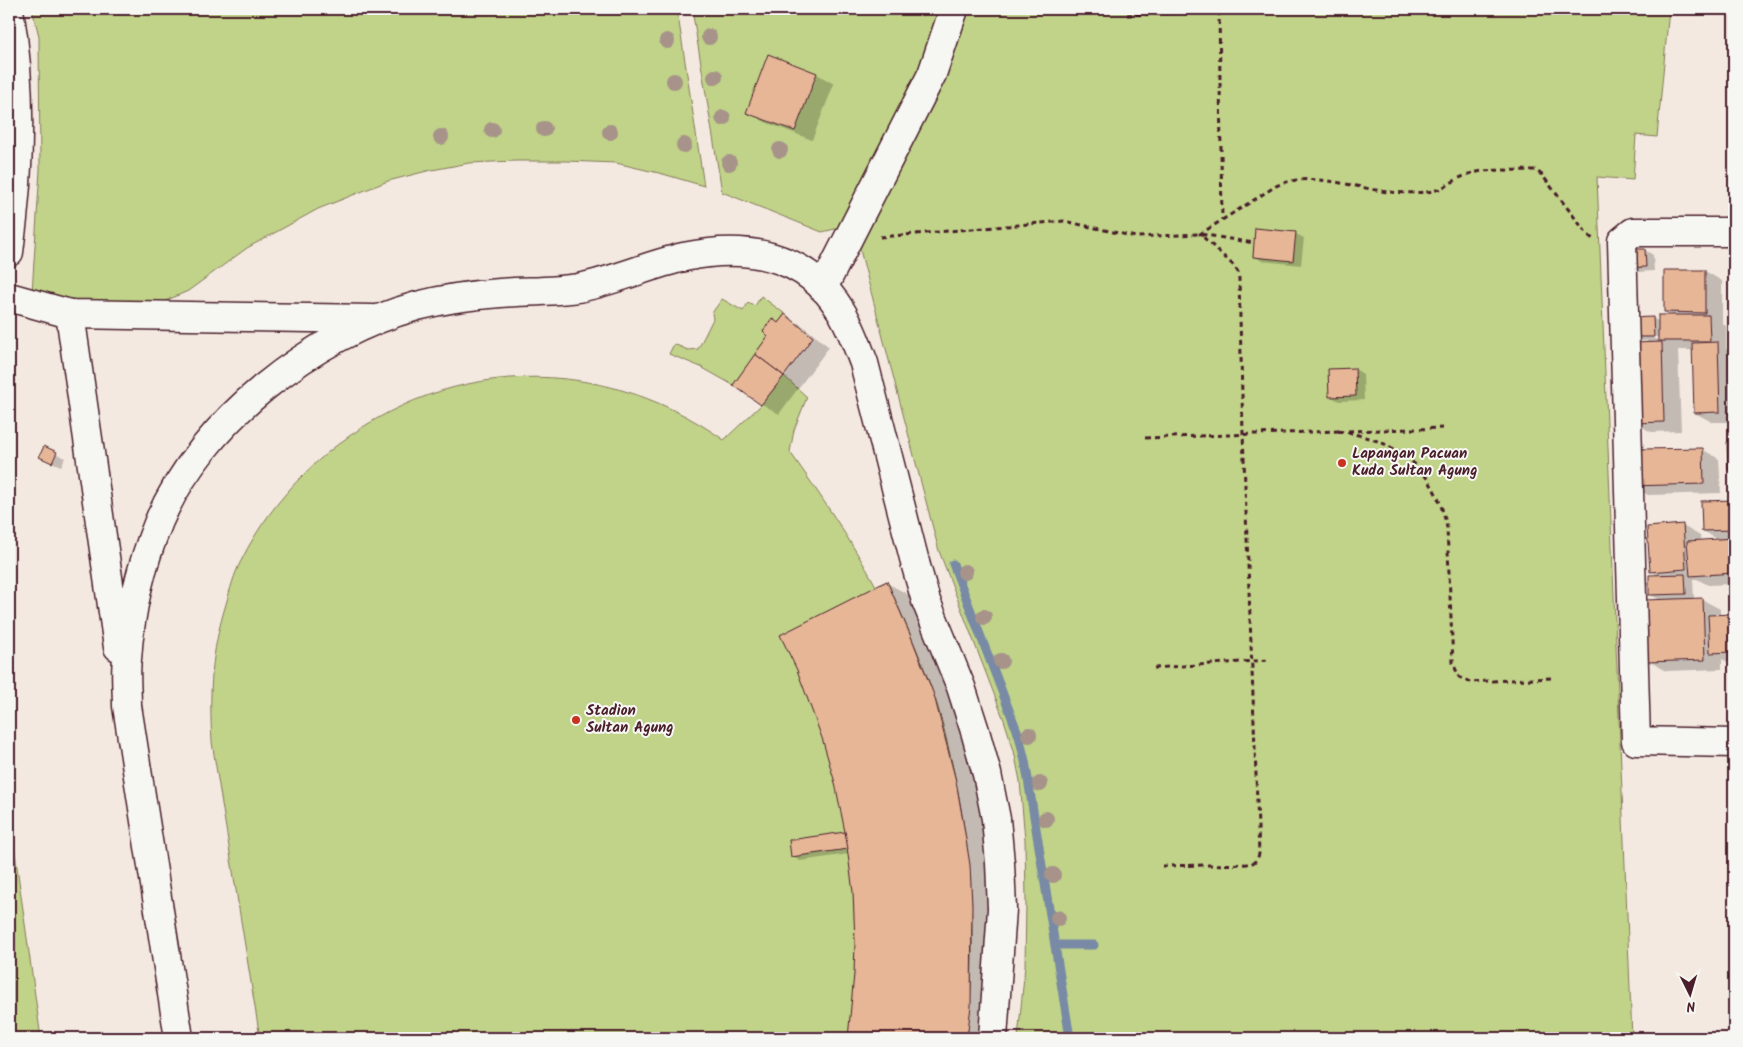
<svg xmlns="http://www.w3.org/2000/svg" width="1743" height="1047" font-family="Kalam,sans-serif">
<rect width="100%" height="100%" fill="#f3e9e0"/>
<filter id="ink" filterUnits="userSpaceOnUse"><feTurbulence type="fractalNoise" baseFrequency=".02" numOctaves="2"/><feDisplacementMap in="SourceGraphic" scale="10" xChannelSelector="R" yChannelSelector="G"/><feConvolveMatrix kernelMatrix="1 2 1 2 8 2 1 2 1" color-interpolation-filters="sRGB"/></filter>
<g filter="url(#ink)">
<g fill="#c0d389" stroke="#85795a">
<path d="M 32,9 L 677,9 L 704,186 L 663,174 L 616,163 L 566,161 L 516,161 L 469,163 L 427,171 L 388,181 L 318,209 L 247,248 L 188,291 L 158,304 L 90,302 L 32,292 L 40,170 L 39,36 Z"/>
<path d="M 692,9 L 947,9 L 943,24 L 839,228 L 822,232 L 722,192 Z"/>
<path d="M 962,9 L 1669,9 L 1657,137 L 1636,135 L 1633,180 L 1597,177 L 1632,1038 L 1018,1038 L 1025,966 L 1026,901 L 1025,840 L 1020,781 L 1014,751 L 1004,720 L 939,551 L 859,246 Z"/>
<path d="M 761,296 L 785,314 L 778,323 L 772,319 L 763,331 L 768,336 L 733,385 L 701,367 L 669,354 L 674,344 L 688,350 L 698,349 L 713,319 L 712,313 L 722,299 L 743,311 L 748,303 L 755,306 Z"/>
<path d="M 784,376 L 807,397 L 794,430 L 790,452 C 821,496 850,539 876,586 L 887,581 C 903,618 920,655 933,693 C 941,715 946,737 951,759 C 973,853 977,942 967,1038 L 260,1038 L 212,742 C 209,691 211,653 226,604 C 230,590 234,574 241,561 C 257,528 280,498 305,473 C 422,358 592,346 724,440 L 761,405 Z"/>
<path d="M 9,810 L 41,1038 L 9,1038 Z"/>
</g>
<g fill="#0003" fill-rule="evenodd">
<path d="M 769,56 L 817,74 L 834,84 L 812,140 L 765,122 L 748,112 Z"/>
<path d="M 1256,230 L 1296,234 L 1304,238 L 1301,265 L 1262,261 L 1254,256 Z"/>
<path d="M 1632,250 L 1645,250 L 1653,255 L 1654,271 L 1636,272 Z"/>
<path d="M 1705,271 L 1722,281 L 1722,323 L 1726,326 L 1726,349 L 1734,353 L 1734,422 L 1712,422 L 1695,413 L 1693,350 L 1678,350 L 1681,431 L 1651,432 L 1634,422 L 1647,341 L 1636,341 L 1628,337 L 1653,318 L 1659,322 L 1673,316 L 1665,312 ZM 1649,333 L 1660,339 L 1660,342 L 1648,335 Z"/>
<path d="M 786,316 L 803,326 L 829,347 L 779,414 L 762,404 L 735,384 Z"/>
<path d="M 1355,369 L 1363,374 L 1364,400 L 1339,401 L 1330,396 Z"/>
<path d="M 45,448 L 65,458 L 61,466 L 49,461 Z"/>
<path d="M 1702,449 L 1719,459 L 1721,493 L 1648,495 L 1631,486 Z"/>
<path d="M 1734,501 L 1734,584 L 1708,585 L 1697,579 L 1693,579 L 1694,600 L 1703,600 L 1720,609 L 1720,616 L 1734,615 L 1734,662 L 1728,662 L 1722,659 L 1722,669 L 1666,671 L 1649,661 L 1662,601 L 1651,595 L 1659,576 L 1651,571 L 1649,528 L 1683,526 L 1700,536 L 1701,541 L 1719,540 L 1703,531 L 1702,502 Z"/>
<path d="M 887,583 L 920,601 L 978,756 L 1002,1038 L 849,1038 L 855,974 L 856,942 L 854,892 L 849,854 L 800,861 L 792,856 L 847,833 Z"/>
</g>
<g fill="none" stroke-linecap="round" stroke-linejoin="round">
<g stroke="#788aa5" stroke-width="9">
<path d="M 953,564 L 1019,736 L 1025,761 L 1070,1038"/>
<path d="M 1055,945 L 1094,945"/>
</g>
</g>
<g fill="#e6b697" stroke="#4a1f2b">
<path d="M 768,54 L 817,73 L 795,131 L 746,113 Z"/>
<path d="M 1255,228 L 1296,232 L 1293,261 L 1253,257 Z"/>
<path d="M 1631,249 L 1645,249 L 1646,267 L 1627,268 Z"/>
<path d="M 1664,270 L 1705,270 L 1705,313 L 1664,312 Z"/>
<path d="M 785,314 L 813,337 L 784,376 L 755,354 L 768,336 L 763,331 L 772,318 L 778,323 Z"/>
<path d="M 1658,315 L 1709,315 L 1710,341 L 1658,341 Z"/>
<path d="M 1653,317 L 1654,337 L 1626,337 L 1626,318 Z"/>
<path d="M 1662,342 L 1664,422 L 1632,423 L 1630,343 Z"/>
<path d="M 1718,342 L 1720,412 L 1694,413 L 1692,343 Z"/>
<path d="M 755,354 L 784,376 L 761,405 L 733,385 Z"/>
<path d="M 1355,368 L 1356,396 L 1329,397 L 1328,369 Z"/>
<path d="M 1734,441 L 1734,470 L 1728,470 L 1727,442 Z"/>
<path d="M 44,446 L 57,452 L 52,463 L 39,457 Z"/>
<path d="M 1703,448 L 1704,484 L 1630,486 L 1641,449 Z"/>
<path d="M 1734,500 L 1734,530 L 1702,531 L 1701,501 Z"/>
<path d="M 1683,524 L 1686,569 L 1650,572 L 1647,527 Z"/>
<path d="M 1734,538 L 1734,573 L 1690,576 L 1687,541 Z"/>
<path d="M 1685,574 L 1686,594 L 1649,595 L 1649,575 Z"/>
<path d="M 887,581 L 912,639 L 934,695 L 956,781 L 964,827 L 970,865 L 972,905 L 971,1006 L 967,1038 L 848,1038 L 854,974 L 855,942 L 853,892 L 845,832 L 835,783 L 822,738 L 797,670 L 780,635 Z"/>
<path d="M 1703,598 L 1705,660 L 1647,662 L 1645,600 Z"/>
<path d="M 1734,614 L 1734,652 L 1710,653 L 1708,615 Z"/>
<path d="M 845,832 L 848,849 L 791,857 L 789,840 Z"/>
</g>
<g fill="none" stroke-linecap="round" stroke-linejoin="round">
<g stroke="#4a1f2b" stroke-width="31">
<g id="minor">
<path d="M 9,10 C 23,91 20,171 9,252"/>
<path d="M 1734,232 L 1633,232 L 1622,241 L 1636,741 L 1734,743"/>
<path d="M 823,288 L 932,74 L 954,9"/>
<path d="M 9,297 L 70,314 L 372,319"/>
<path d="M 70,314 L 118,647"/>
<path d="M 179,1038 L 127,706 C 127,690 125,674 127,659 C 130,612 141,565 159,521 C 202,421 313,334 417,306 C 444,299 472,295 500,293 C 526,291 552,292 578,288 C 615,281 648,265 684,257 C 745,244 806,253 841,311 C 851,327 857,345 864,363 L 916,566 L 926,601 L 961,687 L 975,731 L 987,774 L 996,819 L 1000,863 L 1002,909 L 993,1038"/>
</g>
</g>
<g stroke="#4a1f2b" stroke-width="3" stroke-dasharray="5 4" stroke-linecap="butt">
<path d="M 1219,11 L 1222,220"/>
<path d="M 1127,15 L 1219,11 L 1241,9"/>
<path d="M 880,237 L 1064,221 L 1136,237 L 1200,234 L 1254,243"/>
<path d="M 1338,431 C 1397,440 1435,467 1447,528 L 1453,663 L 1459,677 L 1470,682 L 1552,678"/>
<path d="M 1348,431 L 1446,428"/>
<path d="M 1145,438 L 1339,431"/>
<path d="M 1154,668 L 1269,660"/>
<path d="M 1162,866 L 1251,864 L 1257,860 L 1259,854 L 1243,433 L 1239,279 L 1238,272 L 1234,266 L 1200,234 L 1276,186 C 1310,170 1354,188 1389,192 C 1400,193 1413,193 1424,192 C 1442,192 1453,179 1469,174 C 1488,168 1511,171 1531,170 L 1535,170 L 1542,175 L 1588,235 L 1594,240"/>
</g>
<use href="#minor" stroke="#f6f6f2" stroke-width="28"/>
</g>
<g fill="#a79389">
<circle cx="709" cy="37" r="8"/>
<circle cx="667" cy="41" r="8"/>
<circle cx="715" cy="77" r="8"/>
<circle cx="674" cy="81" r="8"/>
<circle cx="723" cy="118" r="8"/>
<circle cx="544" cy="129" r="8"/>
<circle cx="492" cy="130" r="8"/>
<circle cx="610" cy="132" r="8"/>
<circle cx="441" cy="137" r="8"/>
<circle cx="684" cy="145" r="8"/>
<circle cx="780" cy="150" r="8"/>
<circle cx="729" cy="163" r="8"/>
<circle cx="965" cy="572" r="8"/>
<circle cx="984" cy="617" r="8"/>
<circle cx="1001" cy="661" r="8"/>
<circle cx="1029" cy="735" r="8"/>
<circle cx="1040" cy="784" r="8"/>
<circle cx="1046" cy="819" r="8"/>
<circle cx="1053" cy="875" r="8"/>
<circle cx="1058" cy="918" r="8"/>
</g>
</g>
<g fill="#c8321e" stroke="#f6f6f2" stroke-width="2">
<circle cx="1342" cy="463" r="5"/>
<circle cx="576" cy="720" r="5"/>
</g>
<g text-anchor="middle" dominant-baseline="central" stroke-width="4" stroke-linejoin="round" paint-order="stroke">
<g font-size="15" font-weight="bold" fill="#4a1f2b" stroke="#f6f6f2" text-anchor="start">
<text x="1352" y="454">Lapangan Pacuan<tspan x="1352" dy="17">Kuda Sultan Agung</tspan></text>
<text x="586" y="711">Stadion<tspan x="586" dy="17">Sultan Agung</tspan></text>
</g>
</g>
<rect width="1743" height="1047" fill="none" stroke="#f6f6f2" stroke-width="30"/>
<rect x="15" y="15" width="1713" height="1017" fill="none" stroke="#4a1f2b" stroke-width="2" filter="url(#ink)"/>
<g transform="translate(1690 994) rotate(175)" stroke="#f6f6f2" stroke-width="4" paint-order="stroke">
<path d="M0-4L9 19L0 12L-9 19Z" fill="#4a1f2b"/>
<text y="-8" font-size="14" font-weight="bold" text-anchor="middle" fill="#4a1f2b">N</text>
</g>
</svg>
